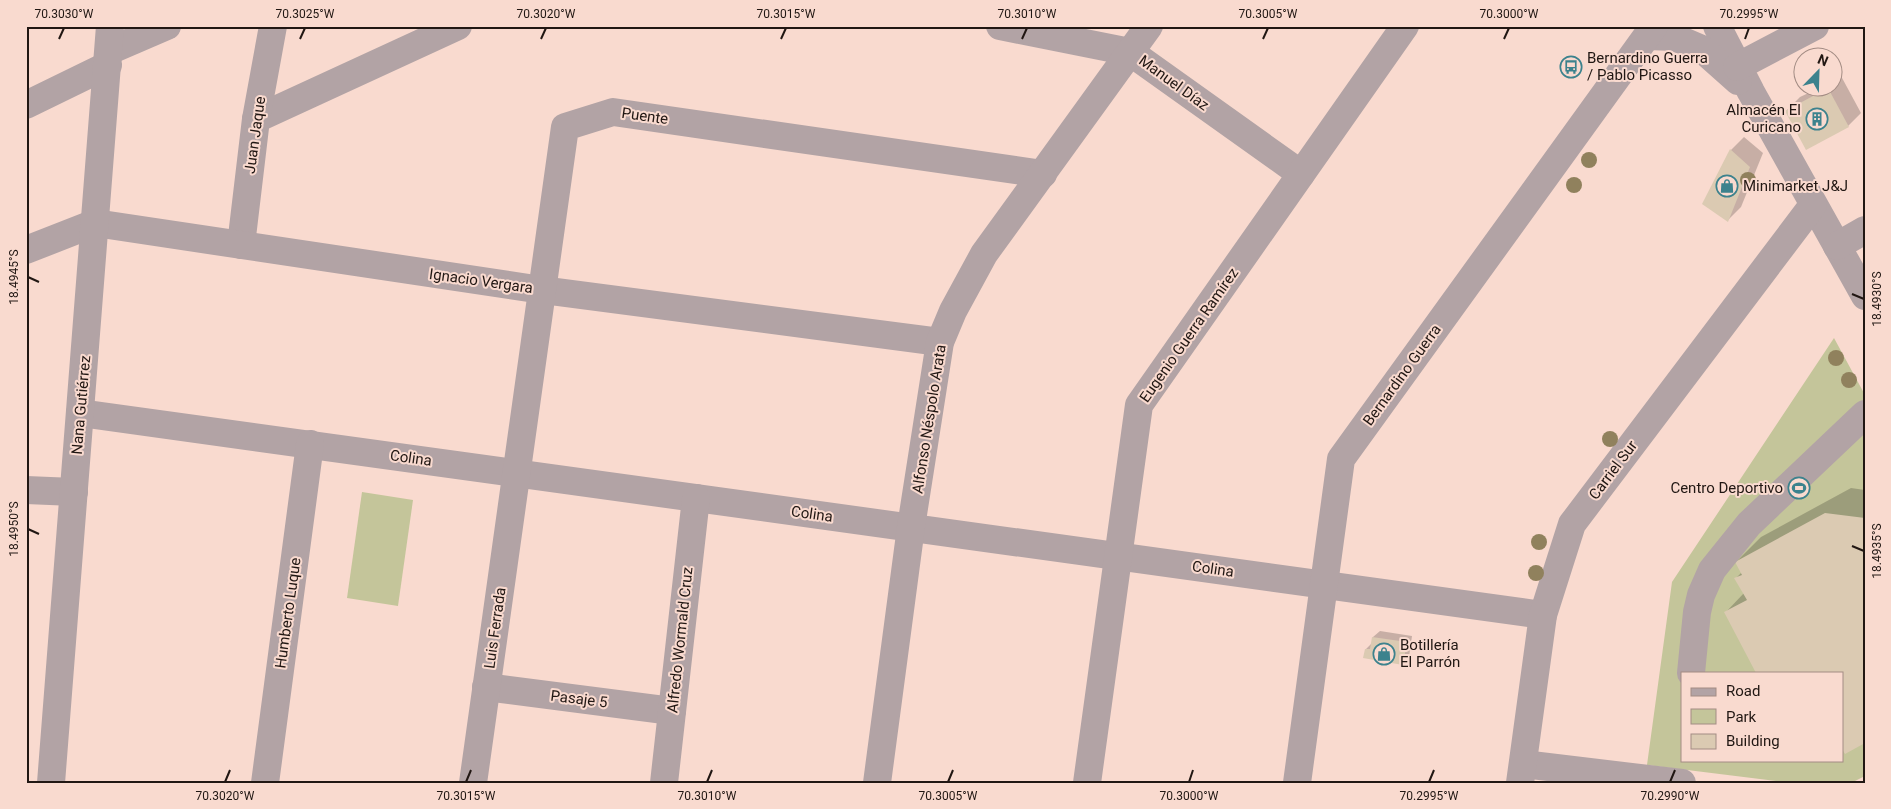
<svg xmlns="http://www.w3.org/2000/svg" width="1891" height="809" font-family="Roboto,sans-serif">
<rect width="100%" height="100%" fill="#f9dacf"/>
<g fill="#c4c59a" fill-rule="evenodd">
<path d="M 1834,338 L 1865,395 L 1865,776 L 1851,783 L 1793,783 L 1647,765 L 1672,582 ZM 1682,673 L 1842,673 L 1842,760 L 1682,760 Z"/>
<path d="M 362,492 L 413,500 L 398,606 L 347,598 Z"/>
</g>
<g fill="#0003">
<path d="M 1841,76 L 1861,113 L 1848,126 L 1786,111 L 1800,97 L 1819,88 L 1834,88 L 1834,80 Z"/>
<path d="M 1744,137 L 1763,153 L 1741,207 L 1728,220 L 1731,150 Z"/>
<path d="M 1851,488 L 1865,490 L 1865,741 L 1842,673 L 1725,613 L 1744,593 L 1736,578 L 1742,572 L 1736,562 L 1761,537 Z"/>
<path d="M 1380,631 L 1412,636 L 1409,657 L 1402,663 L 1366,649 L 1372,643 L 1373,637 Z"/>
</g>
<g fill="#dbcab2">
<path d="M 1828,88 L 1849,127 L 1806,150 L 1785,111 Z"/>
<path d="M 1730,149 L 1750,167 L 1728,222 L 1702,204 Z"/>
<path d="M 1825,513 L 1865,518 L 1865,743 L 1845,754 L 1842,749 L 1842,673 L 1756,673 L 1724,612 L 1747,600 L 1734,578 L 1742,575 L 1735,562 Z"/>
<path d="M 1372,637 L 1407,642 L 1403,665 L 1363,658 L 1365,649 L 1370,649 Z"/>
</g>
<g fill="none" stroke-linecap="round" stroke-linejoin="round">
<g stroke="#b2a3a5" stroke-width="28">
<path d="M 1000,26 L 1130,52 L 1301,174"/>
<path d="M 1717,26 L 1751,92 L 1865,296"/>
<path d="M 1648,36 L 1674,37 L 1702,49 L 1738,81"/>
<path d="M 109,51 L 167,26"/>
<path d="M 1737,67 L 1815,26"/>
<path d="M 26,105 L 108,65"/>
<path d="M 256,119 L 458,26"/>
<path d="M 241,245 L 256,119 L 273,26"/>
<path d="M 1837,246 L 1865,230"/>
<path d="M 26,250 L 95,223 L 542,290 L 940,342"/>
<path d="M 80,413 L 1543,615"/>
<path d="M 26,490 L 74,492"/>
<path d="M 1691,673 L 1697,612 L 1701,595 L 1712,570 L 1749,524 L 1865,414"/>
<path d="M 486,687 L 672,711"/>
<path d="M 1523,764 L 1682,783"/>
<path d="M 51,783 L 110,26"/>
<path d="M 265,783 L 310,444"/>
<path d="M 473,783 L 565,127 L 613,112 L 1043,174"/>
<path d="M 664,783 L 696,498"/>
<path d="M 877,783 L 911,527 L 940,342 L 953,311 L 984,254 L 1149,26"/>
<path d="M 1087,783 L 1139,405 L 1405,26"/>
<path d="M 1297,783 L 1341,459 L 1654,26"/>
<path d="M 1520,783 L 1543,615 L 1572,524 L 1813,205"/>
</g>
</g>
<g fill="#90815d">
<circle cx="1589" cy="160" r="8"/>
<circle cx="1748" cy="180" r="8"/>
<circle cx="1574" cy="185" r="8"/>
<circle cx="1836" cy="358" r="8"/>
<circle cx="1849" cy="380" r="8"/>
<circle cx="1610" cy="439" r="8"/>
<circle cx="1539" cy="542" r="8"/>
<circle cx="1536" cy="573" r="8"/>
</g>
<path fill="none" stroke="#211713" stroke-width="2" d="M 59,39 L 64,28M 300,39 L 305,28M 541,39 L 546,28M 781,39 L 786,28M 1022,39 L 1027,28M 1263,39 L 1268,28M 1504,39 L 1509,28M 1745,39 L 1749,28M 28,277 L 39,282M 1852,294 L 1864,299M 28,529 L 39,534M 1852,546 L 1864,551M 225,782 L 230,770M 466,782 L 471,770M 707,782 L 712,770M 948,782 L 953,770M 1189,782 L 1193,770M 1429,782 L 1434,770M 1670,782 L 1675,770"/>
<defs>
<g id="bus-ring" transform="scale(1.125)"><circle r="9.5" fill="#f9dacf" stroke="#3c828d" stroke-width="1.5"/><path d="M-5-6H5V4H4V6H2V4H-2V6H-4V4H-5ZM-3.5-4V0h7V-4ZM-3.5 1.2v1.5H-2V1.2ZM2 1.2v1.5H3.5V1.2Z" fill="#3c828d"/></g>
<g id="building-ring" transform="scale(1.125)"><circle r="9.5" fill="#f9dacf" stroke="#3c828d" stroke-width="1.5"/><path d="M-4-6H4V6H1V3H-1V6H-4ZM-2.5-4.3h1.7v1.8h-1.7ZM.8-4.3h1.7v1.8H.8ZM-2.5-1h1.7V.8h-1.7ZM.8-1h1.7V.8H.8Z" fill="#3c828d"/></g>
<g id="shop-ring" transform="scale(1.125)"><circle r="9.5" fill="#f9dacf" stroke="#3c828d" stroke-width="1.5"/><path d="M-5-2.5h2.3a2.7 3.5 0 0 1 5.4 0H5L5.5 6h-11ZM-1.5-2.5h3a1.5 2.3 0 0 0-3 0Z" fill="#3c828d"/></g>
<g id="stadium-ring" transform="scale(1.125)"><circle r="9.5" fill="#f9dacf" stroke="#3c828d" stroke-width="1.5"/><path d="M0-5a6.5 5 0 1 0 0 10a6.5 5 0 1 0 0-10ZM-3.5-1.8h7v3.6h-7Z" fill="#3c828d"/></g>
</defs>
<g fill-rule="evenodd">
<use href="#bus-ring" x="1571" y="67"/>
<use href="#building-ring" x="1817" y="119"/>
<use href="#shop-ring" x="1727" y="186"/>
<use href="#stadium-ring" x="1799" y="488"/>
<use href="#shop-ring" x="1384" y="654"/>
</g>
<g text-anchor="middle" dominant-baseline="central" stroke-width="4" stroke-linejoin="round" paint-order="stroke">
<g font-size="15" fill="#211713" stroke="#f9dacf" text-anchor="start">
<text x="1587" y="58">Bernardino Guerra<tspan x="1587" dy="17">/ Pablo Picasso</tspan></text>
<text x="1801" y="110" text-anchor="end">Almacén El<tspan x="1801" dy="17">Curicano</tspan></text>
<text x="1743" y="186">Minimarket J&amp;J</text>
<text x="1783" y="488" text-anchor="end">Centro Deportivo</text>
<text x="1400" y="645">Botillería<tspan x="1400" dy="17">El Parrón</tspan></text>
</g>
<g font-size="15" fill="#211713" stroke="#f9dacf">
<text transform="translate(1174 83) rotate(36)">Manuel Díaz</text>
<text transform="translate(645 116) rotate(8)">Puente</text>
<text transform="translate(255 135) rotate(-82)">Juan Jaque</text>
<text transform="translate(481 281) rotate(8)">Ignacio Vergara</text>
<text transform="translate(1189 335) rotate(-55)">Eugenio Guerra Ramírez</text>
<text transform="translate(1402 375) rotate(-54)">Bernardino Guerra</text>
<text transform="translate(81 405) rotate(-85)">Nana Gutiérrez</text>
<text transform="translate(929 419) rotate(-81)">Alfonso Néspolo Arata</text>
<text transform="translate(411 458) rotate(8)">Colina</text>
<text transform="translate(1613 470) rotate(-53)">Carriel Sur</text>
<text transform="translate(812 514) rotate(8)">Colina</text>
<text transform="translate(1213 569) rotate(8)">Colina</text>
<text transform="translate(288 613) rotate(-82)">Humberto Luque</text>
<text transform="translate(495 628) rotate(-82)">Luis Ferrada</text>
<text transform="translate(680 640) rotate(-84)">Alfredo Wormald Cruz</text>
<text transform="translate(579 699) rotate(7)">Pasaje 5</text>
</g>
</g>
<rect width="1891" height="809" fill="none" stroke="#f9dacf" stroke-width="55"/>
<rect x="1681" y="672" width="162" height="90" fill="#f9dacf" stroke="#a38c84"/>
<rect x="1691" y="688" width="25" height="8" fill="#b2a3a5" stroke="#a38c84"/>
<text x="1726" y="696" font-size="15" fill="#211713">Road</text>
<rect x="1691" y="709" width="25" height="15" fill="#c4c59a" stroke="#a38c84"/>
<text x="1726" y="722" font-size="15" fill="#211713">Park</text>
<rect x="1691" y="734" width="25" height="15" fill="#dbcab2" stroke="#a38c84"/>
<text x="1726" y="746" font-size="15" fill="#211713">Building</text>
<g transform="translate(1818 72) rotate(23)"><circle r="24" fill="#f9dacf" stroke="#a38c84"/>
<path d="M0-4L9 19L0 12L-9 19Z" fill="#3c828d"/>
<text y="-8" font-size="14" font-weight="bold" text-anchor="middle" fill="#211713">N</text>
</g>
<rect x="28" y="28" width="1836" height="754" fill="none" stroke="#211713" stroke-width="2"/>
<g font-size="12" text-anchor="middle" fill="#211713">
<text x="64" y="18">70.3030°W</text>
<text x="305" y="18">70.3025°W</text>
<text x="546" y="18">70.3020°W</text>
<text x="786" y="18">70.3015°W</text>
<text x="1027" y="18">70.3010°W</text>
<text x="1268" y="18">70.3005°W</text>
<text x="1509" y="18">70.3000°W</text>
<text x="1749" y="18">70.2995°W</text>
<text transform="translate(14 277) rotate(-90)" y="4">18.4945°S</text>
<text transform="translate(1877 299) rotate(-90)" y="4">18.4930°S</text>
<text transform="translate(14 529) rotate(-90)" y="4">18.4950°S</text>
<text transform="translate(1877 551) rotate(-90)" y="4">18.4935°S</text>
<text x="225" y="800">70.3020°W</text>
<text x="466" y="800">70.3015°W</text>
<text x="707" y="800">70.3010°W</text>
<text x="948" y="800">70.3005°W</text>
<text x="1189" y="800">70.3000°W</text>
<text x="1429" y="800">70.2995°W</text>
<text x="1670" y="800">70.2990°W</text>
</g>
</svg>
